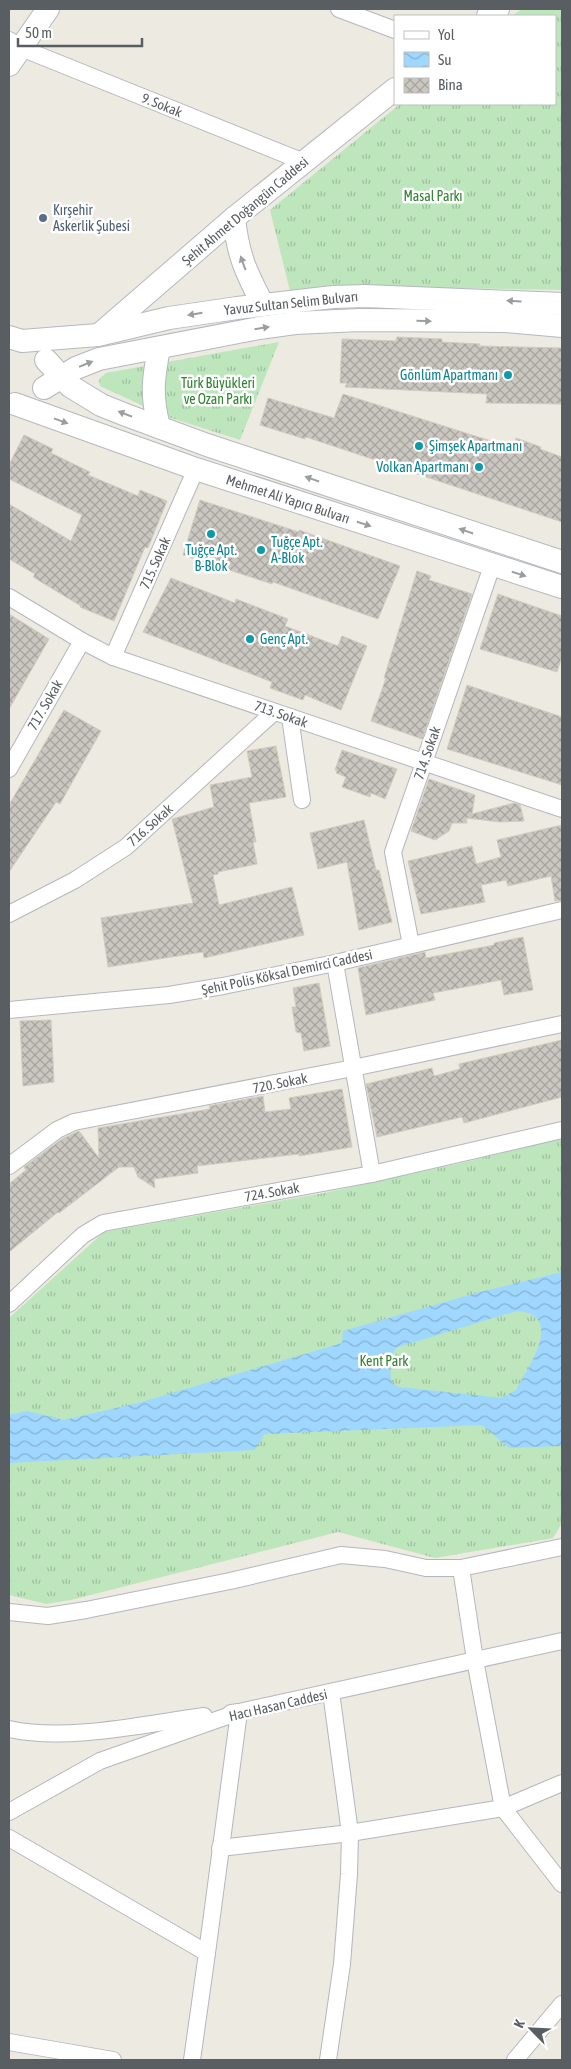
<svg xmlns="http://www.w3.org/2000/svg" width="571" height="2069" font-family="'Asap Condensed',sans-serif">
<defs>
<pattern id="grass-tufts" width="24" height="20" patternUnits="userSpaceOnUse" patternTransform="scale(1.25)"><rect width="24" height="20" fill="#bde6bc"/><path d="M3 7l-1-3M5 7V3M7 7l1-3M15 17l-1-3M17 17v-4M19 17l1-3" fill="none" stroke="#9dbe9c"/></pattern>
<pattern id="water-waves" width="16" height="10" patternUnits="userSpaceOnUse" patternTransform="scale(1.25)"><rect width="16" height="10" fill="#9fd7ff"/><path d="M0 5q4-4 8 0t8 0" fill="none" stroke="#85b2d2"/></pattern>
<pattern id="building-cross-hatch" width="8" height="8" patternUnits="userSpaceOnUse" patternTransform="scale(1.25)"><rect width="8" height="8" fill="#cac6c0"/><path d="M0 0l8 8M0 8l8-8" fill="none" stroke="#a7a49f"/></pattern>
</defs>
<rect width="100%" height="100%" fill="#edeae1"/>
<g fill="url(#grass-tufts)">
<path d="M 522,9 L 562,9 L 562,290 L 453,288 L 290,291 L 270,210 L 400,104 L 555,104 L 555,16 L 512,16 Z"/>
<path d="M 279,342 L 240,440 L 165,416 L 100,386 L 99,379 L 106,373 Z"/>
<path d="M 562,1138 L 562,1523 L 553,1538 L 435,1558 L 338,1532 L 71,1600 L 46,1604 L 9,1595 L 9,1318 L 104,1232 L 324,1193 L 457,1164 Z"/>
</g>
<path fill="url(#water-waves)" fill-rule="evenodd" d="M 562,1272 L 562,1446 L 509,1448 L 482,1425 L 265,1434 L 255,1450 L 9,1463 L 9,1415 L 27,1411 L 64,1420 L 138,1403 L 342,1343 L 343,1331 L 480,1292 ZM 517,1311 C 566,1315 528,1367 516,1390 L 501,1398 L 399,1387 L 392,1383 C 390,1371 388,1355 398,1347 Z"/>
<g fill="url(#building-cross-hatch)" stroke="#d2cbbf">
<path d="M 397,337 L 442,339 L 442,342 L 480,344 L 479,346 L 562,348 L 562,404 L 486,403 L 487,394 L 345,387 L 347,383 L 340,383 L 342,339 L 396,341 Z"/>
<path d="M 343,394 L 513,448 L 516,438 L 541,447 L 540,449 L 562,457 L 562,522 L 306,437 L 305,439 L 260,425 L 268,398 L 334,418 Z"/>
<path d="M 24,435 L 53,449 L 51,453 L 90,472 L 88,475 L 138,496 L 140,490 L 167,501 L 148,548 L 145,547 L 114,621 L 80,607 L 81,606 L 33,577 L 35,574 L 9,559 L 9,504 L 71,541 L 82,515 L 9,479 L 9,465 Z"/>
<path d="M 200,500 L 299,532 L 299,530 L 400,566 L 378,619 L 273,582 L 272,584 L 183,555 Z"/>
<path d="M 417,571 L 431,576 L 429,580 L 472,594 L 422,739 L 371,721 L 386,678 L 384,678 Z"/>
<path d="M 171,578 L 235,603 L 236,599 L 288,619 L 285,626 L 338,646 L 342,636 L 367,646 L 341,710 L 305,695 L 303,700 L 270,688 L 272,682 L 143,632 Z"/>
<path d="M 498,594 L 562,616 L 562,656 L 557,672 L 480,649 Z"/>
<path d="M 9,614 L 49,639 L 9,709 Z"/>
<path d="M 467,685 L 562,717 L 562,785 L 447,749 Z"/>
<path d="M 64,710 L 101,731 L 60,804 L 56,802 L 9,872 L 9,805 Z"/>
<path d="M 276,746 L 286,797 L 249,803 L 256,842 L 253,842 L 257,864 L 218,872 L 218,874 L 213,875 L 219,905 L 292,887 L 304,935 L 204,958 L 203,952 L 108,967 L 101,918 L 193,903 L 172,819 L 214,807 L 210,785 L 252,777 L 247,751 Z"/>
<path d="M 342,750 L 397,769 L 385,799 L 371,793 L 370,797 L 342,787 L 346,777 L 336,773 L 337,771 L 335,770 Z"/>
<path d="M 429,779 L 475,795 L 472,814 L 514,803 L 520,805 L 524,821 L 500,822 L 466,818 L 467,823 L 452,823 L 449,831 L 435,840 L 411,831 Z"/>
<path d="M 364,820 L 376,870 L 379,870 L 392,922 L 359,930 L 347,862 L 318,869 L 310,833 Z"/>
<path d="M 562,825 L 562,900 L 555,901 L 551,876 L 508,886 L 506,880 L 481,885 L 485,902 L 421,914 L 408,861 L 472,846 L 476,864 L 501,857 L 497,840 Z"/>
<path d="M 523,937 L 533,990 L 504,995 L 501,980 L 433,993 L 435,1000 L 366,1015 L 358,968 L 425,952 L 426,958 L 494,945 L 494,943 Z"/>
<path d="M 319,983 L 330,1046 L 304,1051 L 301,1033 L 296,1032 L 292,1007 L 296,1007 L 293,988 Z"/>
<path d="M 51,1020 L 54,1082 L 23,1086 L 20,1021 Z"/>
<path d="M 562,1040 L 562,1097 L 464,1123 L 462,1117 L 377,1137 L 366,1084 L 432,1068 L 434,1076 L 460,1069 L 459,1064 Z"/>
<path d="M 342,1089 L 352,1147 L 299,1156 L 299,1154 L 197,1166 L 198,1173 L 154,1179 L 155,1188 L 138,1177 L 134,1167 L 119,1167 L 59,1213 L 58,1212 L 9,1252 L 9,1184 L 26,1170 L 24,1167 L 62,1139 L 79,1131 L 99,1158 L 98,1128 L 210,1109 L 209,1106 L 263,1096 L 265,1112 L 291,1109 L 289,1098 Z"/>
</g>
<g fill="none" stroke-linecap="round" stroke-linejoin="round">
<g stroke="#b4b7bc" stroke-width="18">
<g id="street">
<path d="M 339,9 L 395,30"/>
<path d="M 9,40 L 21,48 L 304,162"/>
<path d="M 9,597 L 82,641 L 113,657 L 562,809"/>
<path d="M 113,657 L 196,469"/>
<path d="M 290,717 L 302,800"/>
<path d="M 9,769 L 82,641"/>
<path d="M 9,914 L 75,880 L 126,847 L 274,712"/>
<path d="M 411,945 L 393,852 L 492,566"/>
<path d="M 335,963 L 372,1174"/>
<path d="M 9,1010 L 169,995 L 223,986 L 335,963 L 562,910"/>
<path d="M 9,1166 L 57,1130 L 74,1122 L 353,1068 L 562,1024"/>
<path d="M 9,1304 L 83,1235 L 103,1223 L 372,1174 L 562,1130"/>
<path d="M 461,1568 L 475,1660 L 503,1808 L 562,1884"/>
<path d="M 9,1612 L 48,1616 L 86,1610 L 230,1581 L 341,1555 L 385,1559 L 426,1568 L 461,1568 L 562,1547"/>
<path d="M 9,1729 C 67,1742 145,1724 204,1716"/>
<path d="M 9,1812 L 100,1761 L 239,1712 L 562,1641"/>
<path d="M 9,1838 L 207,1953 L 192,2060"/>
<path d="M 220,1848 L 350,1833 L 503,1808 L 562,1783"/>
<path d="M 207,1953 L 239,1712 L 231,1713"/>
<path d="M 9,2042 L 113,2060"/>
<path d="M 328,2060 L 342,1964 L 349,1874 L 350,1833 L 331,1692"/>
<path d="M 515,2060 L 562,2004"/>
</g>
</g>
<g stroke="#b5b8be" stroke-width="24">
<g id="secondary">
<path d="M 488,16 L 498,9"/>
<path d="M 9,65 L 48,9"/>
<path d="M 234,218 C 238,256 246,272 263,305"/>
<path d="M 101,333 L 234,218 L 395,89"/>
<path d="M 9,337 L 22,341 L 98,335 L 169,318 L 237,308 L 333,297 L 365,296 L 562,304"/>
<path d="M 159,348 C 153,380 151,395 159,427"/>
<path d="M 46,360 L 70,386 L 101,405 L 126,415 L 207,445 L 562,562"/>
<path d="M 44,388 L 76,368 L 99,359 L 259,328 L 295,323 L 360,320 L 505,321 L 562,326"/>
<path d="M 15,404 L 196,469 L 562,587"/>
</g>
</g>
<use href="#street" stroke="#fff" stroke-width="16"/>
<use href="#secondary" stroke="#fff" stroke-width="22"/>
</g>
<defs><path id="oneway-solid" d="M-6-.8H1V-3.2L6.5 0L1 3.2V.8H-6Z" transform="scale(1.25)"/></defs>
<g fill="#9b9ea1">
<use href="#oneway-solid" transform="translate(243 263) rotate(-110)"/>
<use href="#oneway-solid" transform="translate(514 301) rotate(-177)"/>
<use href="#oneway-solid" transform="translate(195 314) rotate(171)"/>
<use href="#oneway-solid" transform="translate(424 321) rotate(1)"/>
<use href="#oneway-solid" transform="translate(262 328) rotate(-9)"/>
<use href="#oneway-solid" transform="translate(86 364) rotate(-22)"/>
<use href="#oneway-solid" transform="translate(125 414) rotate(-159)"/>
<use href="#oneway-solid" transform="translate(61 421) rotate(20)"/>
<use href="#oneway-solid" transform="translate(312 479) rotate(-161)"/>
<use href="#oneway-solid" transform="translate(364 524) rotate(18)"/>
<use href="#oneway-solid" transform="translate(466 531) rotate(-161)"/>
<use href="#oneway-solid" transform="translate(519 574) rotate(17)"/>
</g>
<circle fill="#5c6f8a" stroke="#fff" stroke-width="2" cx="43" cy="218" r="5"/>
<g fill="#0f9aa8" stroke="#fff" stroke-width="2">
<circle cx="508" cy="375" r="5"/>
<circle cx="419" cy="446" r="5"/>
<circle cx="479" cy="467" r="5"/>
<circle cx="211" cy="534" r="5"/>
<circle cx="261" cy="550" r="5"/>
<circle cx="250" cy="639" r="5"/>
</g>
<g text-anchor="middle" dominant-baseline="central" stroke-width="5" stroke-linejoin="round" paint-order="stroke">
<g font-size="14" fill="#595e62" stroke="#fff">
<text transform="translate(162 105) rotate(22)">9. Sokak</text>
<text transform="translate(245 211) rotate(-40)">Şehit Ahmet Doğangün Caddesi</text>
<text transform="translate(291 303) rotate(-6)">Yavuz Sultan Selim Bulvarı</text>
<text transform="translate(288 499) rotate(18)">Mehmet Ali Yapıcı Bulvarı</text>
<text transform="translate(155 563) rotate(-66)">715. Sokak</text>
<text transform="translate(45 705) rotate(-60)">717. Sokak</text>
<text transform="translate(281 714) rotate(19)">713. Sokak</text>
<text transform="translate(427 753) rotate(-71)">714. Sokak</text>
<text transform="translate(150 825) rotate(-42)">716. Sokak</text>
<text transform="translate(287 972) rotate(-12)">Şehit Polis Köksal Demirci Caddesi</text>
<text transform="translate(280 1083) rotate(-11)">720. Sokak</text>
<text transform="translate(272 1192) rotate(-10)">724. Sokak</text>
<text transform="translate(278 1705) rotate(-13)">Hacı Hasan Caddesi</text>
</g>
<g font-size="14" fill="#318233" stroke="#fff">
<text x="433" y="196">Masal Parkı</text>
<text x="218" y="383">Türk Büyükleri<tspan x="218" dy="16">ve Ozan Parkı</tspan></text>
<text x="384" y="1361">Kent Park</text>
</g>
<g font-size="14" fill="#4e5e75" stroke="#fff" text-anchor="start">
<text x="53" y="210">Kırşehir<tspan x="53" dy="16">Askerlik Şubesi</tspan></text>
</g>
<g font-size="14" fill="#0d838f" stroke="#fff" text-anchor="start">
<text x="498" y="375" text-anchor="end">Gönlüm Apartmanı</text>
<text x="429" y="446">Şimşek Apartmanı</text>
<text x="469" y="467" text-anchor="end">Volkan Apartmanı</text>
<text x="271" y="542">Tuğçe Apt.<tspan x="271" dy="16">A-Blok</tspan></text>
<text x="211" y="550" text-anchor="middle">Tuğçe Apt.<tspan x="211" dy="16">B-Blok</tspan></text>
<text x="260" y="639">Genç Apt.</text>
</g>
</g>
<rect width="571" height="2069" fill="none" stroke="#595e62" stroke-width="20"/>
<rect x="394" y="15" width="162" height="90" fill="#ffffff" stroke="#bdbfc0"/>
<rect x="404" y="31" width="25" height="8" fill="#ffffff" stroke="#bdbfc0"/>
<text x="438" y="40" font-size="15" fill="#595e62">Yol</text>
<rect x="404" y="52" width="25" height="15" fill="url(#water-waves)" stroke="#bdbfc0"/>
<text x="438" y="65" font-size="15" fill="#595e62">Su</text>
<rect x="404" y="78" width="25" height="15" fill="url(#building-cross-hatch)" stroke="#bdbfc0"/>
<text x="438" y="90" font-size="15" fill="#595e62">Bina</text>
<g transform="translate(531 2029) rotate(294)" stroke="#ffffff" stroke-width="4" paint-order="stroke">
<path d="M0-4L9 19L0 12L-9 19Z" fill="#595e62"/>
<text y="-8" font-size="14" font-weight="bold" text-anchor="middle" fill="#595e62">K</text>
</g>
<path d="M18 38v8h124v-8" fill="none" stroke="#595e62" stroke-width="2.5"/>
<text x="25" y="38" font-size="15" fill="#595e62" stroke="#ffffff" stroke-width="4" paint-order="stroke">50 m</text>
</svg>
